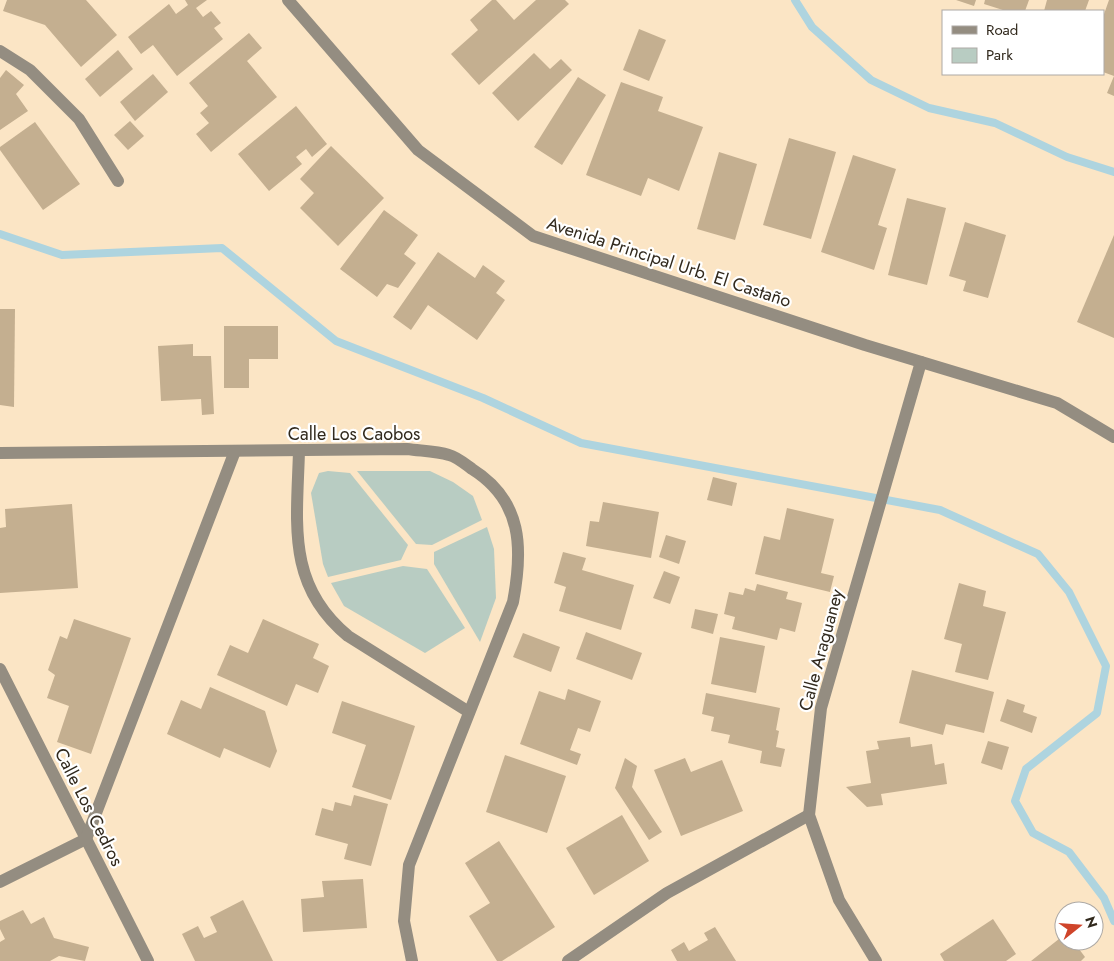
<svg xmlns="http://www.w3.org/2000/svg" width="1114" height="961" font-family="Jost,sans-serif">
<rect width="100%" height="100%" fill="#fbe5c5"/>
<g fill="#b8ccc2">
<path d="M 328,471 L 350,473 L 408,545 L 401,560 L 328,577 L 323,564 L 311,493 L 319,473 Z"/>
<path d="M 357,471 L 430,471 L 453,482 L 473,496 L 482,520 L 432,545 L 416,544 Z"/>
<path d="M 487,527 L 494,549 L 496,598 L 480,642 L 434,564 L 434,552 Z"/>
<path d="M 403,566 L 427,569 L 465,628 L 425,653 L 344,606 L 331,583 Z"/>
</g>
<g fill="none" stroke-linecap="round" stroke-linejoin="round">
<g stroke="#aed4df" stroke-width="8">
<path d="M 795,0 L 812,27 L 871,80 L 929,108 L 995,123 L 1067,157 L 1114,172"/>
<path d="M 0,234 L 62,255 L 222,248 L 336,341 L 483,398 L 581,443 L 940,510 L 1038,554 L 1069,592 L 1106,666 L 1097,713 L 1026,769 L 1015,801 L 1033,833 L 1069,852 L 1104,898 L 1114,921"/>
</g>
</g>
<g fill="#c4af90">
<path d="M 7,0 L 86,0 L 117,35 L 81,67 L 45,25 L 3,11 Z"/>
<path d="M 185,0 L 207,0 L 196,8 L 203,17 L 211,11 L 221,23 L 214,28 L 223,39 L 177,76 L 153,45 L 141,54 L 128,37 L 169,4 L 176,14 L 188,5 Z"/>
<path d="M 492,0 L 496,0 L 514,20 L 536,0 L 565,0 L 569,4 L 479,85 L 451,54 L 478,30 L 470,20 Z"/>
<path d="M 956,0 L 976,0 L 974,6 Z"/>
<path d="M 985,0 L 1029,0 L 1025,11 L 1006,11 L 984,4 Z"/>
<path d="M 1047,0 L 1089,0 L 1085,11 L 1044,11 Z"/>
<path d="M 1109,0 L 1114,0 L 1114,96 L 1107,93 L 1114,76 L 1103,72 L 1103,17 Z"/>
<path d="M 639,29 L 666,40 L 649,81 L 623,70 Z"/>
<path d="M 249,33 L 262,48 L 247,61 L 277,97 L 211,152 L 196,134 L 209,123 L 200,113 L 208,106 L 189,83 Z"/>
<path d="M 118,50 L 133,69 L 100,97 L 85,79 Z"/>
<path d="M 534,53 L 550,69 L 561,59 L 572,70 L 518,121 L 492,93 Z"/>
<path d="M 6,70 L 24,85 L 16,94 L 28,111 L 0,130 L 0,78 Z"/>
<path d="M 153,74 L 168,92 L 135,121 L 120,102 Z"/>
<path d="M 578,77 L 606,95 L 562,165 L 534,147 Z"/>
<path d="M 621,82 L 663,97 L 658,111 L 703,127 L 679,191 L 648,178 L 641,196 L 586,175 Z"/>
<path d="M 296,106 L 327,144 L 312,157 L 306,149 L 296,157 L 302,164 L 269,191 L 238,154 Z"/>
<path d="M 130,121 L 144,136 L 128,150 L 114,135 Z"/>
<path d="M 35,122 L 80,184 L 43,210 L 0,150 L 0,147 Z"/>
<path d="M 789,138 L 836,152 L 811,239 L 763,225 Z"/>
<path d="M 331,146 L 384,198 L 338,246 L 300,208 L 314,193 L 300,179 Z"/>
<path d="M 719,152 L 757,164 L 735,240 L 697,229 Z"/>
<path d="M 853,155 L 896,169 L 878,225 L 887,228 L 874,270 L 821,252 Z"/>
<path d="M 907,198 L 946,208 L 927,285 L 888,275 Z"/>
<path d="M 384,210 L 418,235 L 404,254 L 416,263 L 398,288 L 387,284 L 377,297 L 340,269 Z"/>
<path d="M 965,222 L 1006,235 L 988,298 L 963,291 L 966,281 L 949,276 Z"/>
<path d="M 1114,235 L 1114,338 L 1077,322 Z"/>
<path d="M 438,252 L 475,278 L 483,265 L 505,281 L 496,293 L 505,300 L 477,340 L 428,305 L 411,330 L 393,317 Z"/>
<path d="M 0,309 L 15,309 L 14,407 L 0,405 Z"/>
<path d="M 224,326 L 278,326 L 278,359 L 249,359 L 249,388 L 224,388 Z"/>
<path d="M 193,344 L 193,356 L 211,356 L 214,414 L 202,415 L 201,399 L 161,401 L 158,346 Z"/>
<path d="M 713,477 L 737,483 L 732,506 L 707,500 Z"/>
<path d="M 603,502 L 659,512 L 651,558 L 586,546 L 590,521 L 599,522 Z"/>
<path d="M 72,504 L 78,588 L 0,593 L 0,528 L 6,527 L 5,509 Z"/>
<path d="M 787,508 L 834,519 L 821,573 L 834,576 L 830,592 L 755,574 L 764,536 L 780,540 Z"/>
<path d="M 666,535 L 686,541 L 679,564 L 659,557 Z"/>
<path d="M 563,552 L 586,558 L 582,570 L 634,585 L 621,630 L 559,611 L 566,587 L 554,583 Z"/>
<path d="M 664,571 L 680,577 L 670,604 L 653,598 Z"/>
<path d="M 959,583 L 986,591 L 983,606 L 1006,612 L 988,680 L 955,672 L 962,644 L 944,639 Z"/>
<path d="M 757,584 L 788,592 L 786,599 L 802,603 L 795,632 L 780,628 L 777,640 L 732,629 L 735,617 L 724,614 L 729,592 L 743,595 L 745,588 L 755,591 Z"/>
<path d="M 695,609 L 718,614 L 713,634 L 691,628 Z"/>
<path d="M 74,619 L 131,638 L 91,754 L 57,742 L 69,706 L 47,698 L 55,675 L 48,670 L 60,636 L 67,639 Z"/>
<path d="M 263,619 L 319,644 L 313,658 L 329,666 L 318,693 L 296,684 L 287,706 L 217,675 L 230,645 L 248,653 Z"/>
<path d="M 586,632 L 642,653 L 632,680 L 576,659 Z"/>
<path d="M 523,633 L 560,647 L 551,672 L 513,657 Z"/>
<path d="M 720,637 L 765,646 L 756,693 L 711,684 Z"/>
<path d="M 912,670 L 994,692 L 984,733 L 946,724 L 943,735 L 899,723 Z"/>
<path d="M 210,687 L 265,711 L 277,751 L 270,768 L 224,748 L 220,758 L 167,734 L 181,700 L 201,709 Z"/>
<path d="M 568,689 L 601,701 L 590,732 L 578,728 L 570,750 L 581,754 L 577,765 L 520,744 L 539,691 L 565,700 Z"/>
<path d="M 706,693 L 780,708 L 776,730 L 779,731 L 776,747 L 785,749 L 781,767 L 760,763 L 762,751 L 728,743 L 730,735 L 711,731 L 714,717 L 702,714 Z"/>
<path d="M 1007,699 L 1025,705 L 1023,712 L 1037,717 L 1032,733 L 1000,721 Z"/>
<path d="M 342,701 L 415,726 L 391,800 L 352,787 L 366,745 L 332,733 Z"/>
<path d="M 910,737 L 911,747 L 932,744 L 935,765 L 944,763 L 947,784 L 881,794 L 883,805 L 867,807 L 846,787 L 871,783 L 866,751 L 879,749 L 877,741 Z"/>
<path d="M 988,741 L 1009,747 L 1002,770 L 981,763 Z"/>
<path d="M 505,755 L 566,776 L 547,833 L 486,812 Z"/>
<path d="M 625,758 L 637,766 L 632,787 L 662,832 L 649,840 L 615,788 Z"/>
<path d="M 685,758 L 691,772 L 722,760 L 743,811 L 681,836 L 654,770 Z"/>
<path d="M 354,795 L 388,804 L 371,866 L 344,859 L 348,844 L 315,835 L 322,808 L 333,811 L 335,802 L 351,806 Z"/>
<path d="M 622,815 L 649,861 L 594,895 L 566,848 Z"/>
<path d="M 499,841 L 555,927 L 502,961 L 497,961 L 469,916 L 490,903 L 465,863 Z"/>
<path d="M 363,879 L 367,928 L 303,932 L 301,899 L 324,897 L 322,881 Z"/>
<path d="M 243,900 L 273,961 L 195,961 L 182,934 L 198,926 L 204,938 L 217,932 L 210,917 Z"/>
<path d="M 23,910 L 31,924 L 44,917 L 54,938 L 89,947 L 85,961 L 59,956 L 50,961 L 0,961 L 0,942 L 5,939 L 0,929 L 0,921 Z"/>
<path d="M 993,919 L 1016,954 L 1006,961 L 944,961 L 940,954 Z"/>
<path d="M 715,927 L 736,961 L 677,961 L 671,950 L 684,942 L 689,951 L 708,940 L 704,933 Z"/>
<path d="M 1064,935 L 1064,941 L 1073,941 L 1085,957 L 1081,961 L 1031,961 Z"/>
</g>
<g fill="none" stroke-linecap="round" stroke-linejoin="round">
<g stroke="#948d81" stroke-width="12">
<path d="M 288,0 L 418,150 L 533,236 L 865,345 L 1057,403 L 1114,437"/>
<path d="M 0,51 L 30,70 L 79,119 L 118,181"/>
<path d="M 299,451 C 297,523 286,585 348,636 L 469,712"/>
<path d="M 0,453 L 407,449 C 421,451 436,451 449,455 C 457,457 465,464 472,469 C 523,501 523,549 513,602 L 409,865 L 404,921 L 412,961"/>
<path d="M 0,669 L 148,961"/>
<path d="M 0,882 L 86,839 L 235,451"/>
<path d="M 568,961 L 667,893 L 809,815"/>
<path d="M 876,961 L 839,900 L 809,815 L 821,708 L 921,362"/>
</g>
</g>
<g text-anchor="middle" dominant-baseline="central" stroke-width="4.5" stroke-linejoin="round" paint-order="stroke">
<g font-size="18" fill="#31291d" stroke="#fff">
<text transform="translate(669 262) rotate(18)">Avenida Principal Urb. El Castaño</text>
<text x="354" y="434">Calle Los Caobos</text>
<text transform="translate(821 650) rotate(-75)">Calle Araguaney</text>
<text transform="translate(89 807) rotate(63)">Calle Los Cedros</text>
</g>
</g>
<rect x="942" y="10" width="162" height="65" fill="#ffffff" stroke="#ada9a5"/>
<rect x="952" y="26" width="25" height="8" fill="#948d81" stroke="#ada9a5"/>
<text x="986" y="35" font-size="15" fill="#31291d">Road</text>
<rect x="952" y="48" width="25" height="15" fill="#b8ccc2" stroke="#ada9a5"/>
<text x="986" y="60" font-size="15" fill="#31291d">Park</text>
<g transform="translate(1079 926) rotate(73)"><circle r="24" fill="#ffffff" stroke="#ada9a5"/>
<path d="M0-4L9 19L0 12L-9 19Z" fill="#cf442a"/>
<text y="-8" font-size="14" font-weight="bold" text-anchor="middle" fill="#31291d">N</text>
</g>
</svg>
